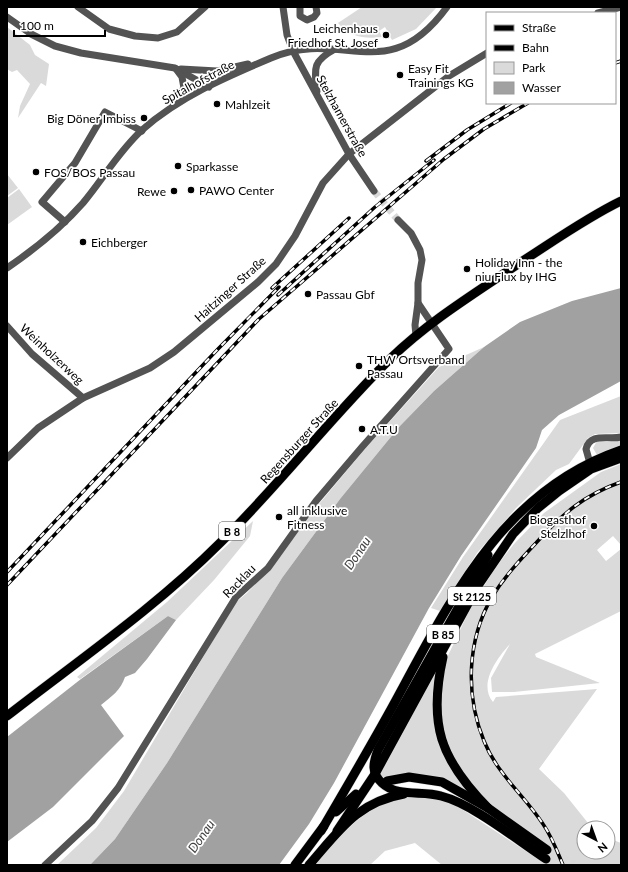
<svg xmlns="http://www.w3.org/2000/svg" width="628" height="872" font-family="Lato,sans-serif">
<rect width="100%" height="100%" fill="#fff"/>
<g fill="#dadada">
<path d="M 362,7 L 437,7 L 416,29 L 392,40 L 385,27 L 379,31 L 382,37 C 364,39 350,37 338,23 Z"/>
<path d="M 7,27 L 30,45 L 35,55 L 49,64 L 46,86 L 41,83 L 18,118 L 20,106 L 30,84 L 17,70 L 12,72 L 7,69 Z"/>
<path d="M 7,174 L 18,188 L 7,196 Z"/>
<path d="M 19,189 L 32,207 L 7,225 L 7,198 Z"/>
<path d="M 484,347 L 434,391 L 399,427 L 340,499 L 282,578 L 167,763 L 115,839 L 90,865 L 57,865 L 96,828 L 124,791 L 235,603 L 247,593 L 269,570 L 319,504 L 365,449 L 439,367 Z"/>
<path d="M 621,396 L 621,433 L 595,434 L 588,438 L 569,464 L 556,470 L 516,508 L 477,553 L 440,611 L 431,608 L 463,557 L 560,420 Z"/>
<path d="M 621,439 L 621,446 L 597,455 L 593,448 L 597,441 L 607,442 Z"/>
<path d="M 621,464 L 621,545 L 613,536 L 597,550 L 606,561 L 621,549 L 621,611 L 535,654 L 536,657 L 600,683 L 514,692 L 492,692 L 491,678 L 510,644 C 497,658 478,684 493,702 L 496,697 L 597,689 L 539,769 L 564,793 L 592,828 L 584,828 L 584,852 L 608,852 L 608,838 L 621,843 L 621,865 L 442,865 L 415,843 L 385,851 L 370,865 L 315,865 C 354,818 389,781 454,804 L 544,863 L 549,846 L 507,818 L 475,792 L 450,753 L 444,731 L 441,709 L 440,691 L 445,662 L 470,609 L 495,568 L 514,544 L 544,513 L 601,472 Z"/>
<path d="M 253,521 L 250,536 L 214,580 L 176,620 L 168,616 L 80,679 L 77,677 L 167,602 Z"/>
<path d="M 437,666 L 434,716 L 465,791 L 403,774 L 383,778 L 379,773 Z"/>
</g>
<g fill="#a1a1a1">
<path d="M 621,288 L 621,381 L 559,415 L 542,430 L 536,448 L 461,556 L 429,608 L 334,783 L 309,824 L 279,865 L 90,865 L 115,839 L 167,763 L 282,578 L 340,499 L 399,427 L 434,391 L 484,347 L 520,322 L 572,301 Z"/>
<path d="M 168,616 L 176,620 L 147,659 L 135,673 L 125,677 C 121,690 111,697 101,705 L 124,736 L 53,807 L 7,842 L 7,737 L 81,679 Z"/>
</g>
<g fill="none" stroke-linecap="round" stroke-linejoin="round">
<path stroke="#d9d9d9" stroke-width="7" stroke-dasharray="7 3.5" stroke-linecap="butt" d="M 374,191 L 398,220"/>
<g stroke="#d9d9d9" stroke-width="9" stroke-dasharray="9 4.5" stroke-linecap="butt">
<path d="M 547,850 L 573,865"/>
<path d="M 546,859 L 555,865"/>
</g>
<g stroke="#dbdbdb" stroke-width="10">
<g id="major">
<path d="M 488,555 L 378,750 C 373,763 371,773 382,783 C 398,798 422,790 441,796 C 473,804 517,840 546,859"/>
<path d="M 443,657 C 428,724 440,759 488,808"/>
<path d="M 7,716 C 79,660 156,607 220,543 C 280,484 331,417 391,358 C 429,321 477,292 521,262 C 554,241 586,218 621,201"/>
<path d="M 387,781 L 409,777 L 442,782 L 488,808 L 547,850"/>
<path d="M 336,812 L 356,794"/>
<path d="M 321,831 C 346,788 371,746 395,702 C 451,599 502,491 621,450"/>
<path d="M 337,831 L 375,774 L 477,587 L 513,534 L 538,508 L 559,491 L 591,469 L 621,458"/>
<path d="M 295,865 L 324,826"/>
<path d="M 309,865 C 339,831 357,802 404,794"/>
</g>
</g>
<g stroke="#535353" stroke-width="7">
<path d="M 78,7 L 109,29 L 135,36 L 158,38 L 177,32 L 205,7"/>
<path d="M 283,7 L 287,35 L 293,51 L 349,154 L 374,191"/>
<path d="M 300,7 L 300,16 L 307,20 L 314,17 L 317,13 L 316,7"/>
<path d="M 598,13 L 621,7"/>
<path d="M 7,17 L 31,34 L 55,46 L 81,53 L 175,68 L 209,87"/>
<path d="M 181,69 L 217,71 L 248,64"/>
<path d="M 317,91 C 314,67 313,61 335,49"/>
<path d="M 173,103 L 184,88 L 182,77 L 176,69"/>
<path d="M 65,222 L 42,202 L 75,163 L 105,112 L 142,131"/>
<path d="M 7,268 C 35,249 61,228 83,203 C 103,179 119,151 142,130 C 179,97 226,77 271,58 C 343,27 387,89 447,7"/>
<path d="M 7,326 L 32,354 L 83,398"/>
<path d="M 416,336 L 415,325 L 418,303"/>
<path d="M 7,458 L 38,428 L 83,398 L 150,368 L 174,352 L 258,282 L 276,264 L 295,236 L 323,183 L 349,154 L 449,76 L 487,53"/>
<path d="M 591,467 L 586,449 C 590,432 609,440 621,437"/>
<path d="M 45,865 L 92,821 L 118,788 L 236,597 L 268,568 L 316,501 L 362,447 L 449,349 L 418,303 L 418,283 L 422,260 L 420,250 L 411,233 L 398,220"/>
</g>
<use href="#major" stroke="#000" stroke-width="9"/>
<g stroke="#000" stroke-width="3.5">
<g id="rail">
<path d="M 615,63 L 621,61"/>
<path d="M 426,161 L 467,130 L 511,103"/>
<path d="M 272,288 L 349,218"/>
<path d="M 278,295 L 375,207 L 434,160"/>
<path d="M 7,572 L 218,349 L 279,287"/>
<path d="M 7,585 L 259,319 L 444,159 L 484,129 L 528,103"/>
<path d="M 563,865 C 557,851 552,837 543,824 C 524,795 497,774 484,741 C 465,695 467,640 492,597 C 504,577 520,560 536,543 C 562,514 584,495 621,482"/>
</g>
</g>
<use href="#rail" stroke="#fff" stroke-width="2" stroke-dasharray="6" stroke-linecap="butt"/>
</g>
<g fill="#000" stroke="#fff" stroke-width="1.5">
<circle cx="386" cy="35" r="4"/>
<circle cx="400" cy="75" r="4"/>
<circle cx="217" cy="104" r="4"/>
<circle cx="144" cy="118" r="4"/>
<circle cx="178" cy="166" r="4"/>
<circle cx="36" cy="172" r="4"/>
<circle cx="191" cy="190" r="4"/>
<circle cx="174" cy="191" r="4"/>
<circle cx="83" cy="242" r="4"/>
<circle cx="467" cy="269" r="4"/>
<circle cx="308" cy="294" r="4"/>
<circle cx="359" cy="366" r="4"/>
<circle cx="362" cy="429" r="4"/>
<circle cx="279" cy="517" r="4"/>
<circle cx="594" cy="526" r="4"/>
</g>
<g text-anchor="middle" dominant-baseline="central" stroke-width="3.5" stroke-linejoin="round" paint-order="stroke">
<g fill="#fff" stroke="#4c4c4c" stroke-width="1">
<rect x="219" y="522" width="26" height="18" rx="3"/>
<rect x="448" y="587" width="48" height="18" rx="3"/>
<rect x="427" y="625" width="32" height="18" rx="3"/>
</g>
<g font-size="11" font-weight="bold" fill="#000">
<text x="232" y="531">B 8</text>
<text x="472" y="596">St 2125</text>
<text x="443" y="634">B 85</text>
</g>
<g font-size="12" fill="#000" stroke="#fff" text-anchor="start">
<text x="378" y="28" text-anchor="end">Leichenhaus<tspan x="378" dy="14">Friedhof St. Josef</tspan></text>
<text x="408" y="68">Easy Fit<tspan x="408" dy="14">Trainings KG</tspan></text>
<text x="225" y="104">Mahlzeit</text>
<text x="136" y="118" text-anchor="end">Big Döner Imbiss</text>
<text x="186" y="166">Sparkasse</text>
<text x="44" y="172">FOS/BOS Passau</text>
<text x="199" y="190">PAWO Center</text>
<text x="166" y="191" text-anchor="end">Rewe</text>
<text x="91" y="242">Eichberger</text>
<text x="475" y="262">Holiday Inn - the<tspan x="475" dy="14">niu Flux by IHG</tspan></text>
<text x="316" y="294">Passau Gbf</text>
<text x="367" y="359">THW Ortsverband<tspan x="367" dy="14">Passau</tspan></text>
<text x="370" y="429">A.T.U</text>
<text x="287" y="510">all inklusive<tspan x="287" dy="14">Fitness</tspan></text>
<text x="586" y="519" text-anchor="end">Biogasthof<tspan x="586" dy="14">Stelzlhof</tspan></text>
</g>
<g font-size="12" fill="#000" stroke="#fff">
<text transform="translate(198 82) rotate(-28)">Spitalhofstraße</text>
<text transform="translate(342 116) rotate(61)">Stelzhamerstraße</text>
<text transform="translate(230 289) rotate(-42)">Haitzinger Straße</text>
<text transform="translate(52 354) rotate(43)">Weinholzerweg</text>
<text transform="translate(299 441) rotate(-48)">Regensburger Straße</text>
<text transform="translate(239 581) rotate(-46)">Racklau</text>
</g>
<g font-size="13" font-style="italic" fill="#424242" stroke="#fff">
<text transform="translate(357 553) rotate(-56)">Donau</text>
<text transform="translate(201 836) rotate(-55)">Donau</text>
</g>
</g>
<rect width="628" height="872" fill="none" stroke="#000000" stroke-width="16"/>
<rect x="486" y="12" width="130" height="92" fill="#ffffff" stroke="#999999"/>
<rect x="494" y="25" width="20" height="6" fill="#000000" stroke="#999999"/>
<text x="522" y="32" font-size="12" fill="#000000">Straße</text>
<rect x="494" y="45" width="20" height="6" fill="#000000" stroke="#999999"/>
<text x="522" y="52" font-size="12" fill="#000000">Bahn</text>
<rect x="494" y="62" width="20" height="12" fill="#dadada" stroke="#999999"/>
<text x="522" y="72" font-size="12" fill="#000000">Park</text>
<rect x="494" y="82" width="20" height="12" fill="#a1a1a1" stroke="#999999"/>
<text x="522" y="92" font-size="12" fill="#000000">Wasser</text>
<g transform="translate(596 840) rotate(139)"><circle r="19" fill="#ffffff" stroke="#999999"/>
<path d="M0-3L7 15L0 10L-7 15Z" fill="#000000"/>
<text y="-6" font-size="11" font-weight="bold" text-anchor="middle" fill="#000000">N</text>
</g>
<path d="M14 30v6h91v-6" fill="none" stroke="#000000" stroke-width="2"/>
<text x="20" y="30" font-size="12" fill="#000000" stroke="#ffffff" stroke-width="3" paint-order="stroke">100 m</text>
</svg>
